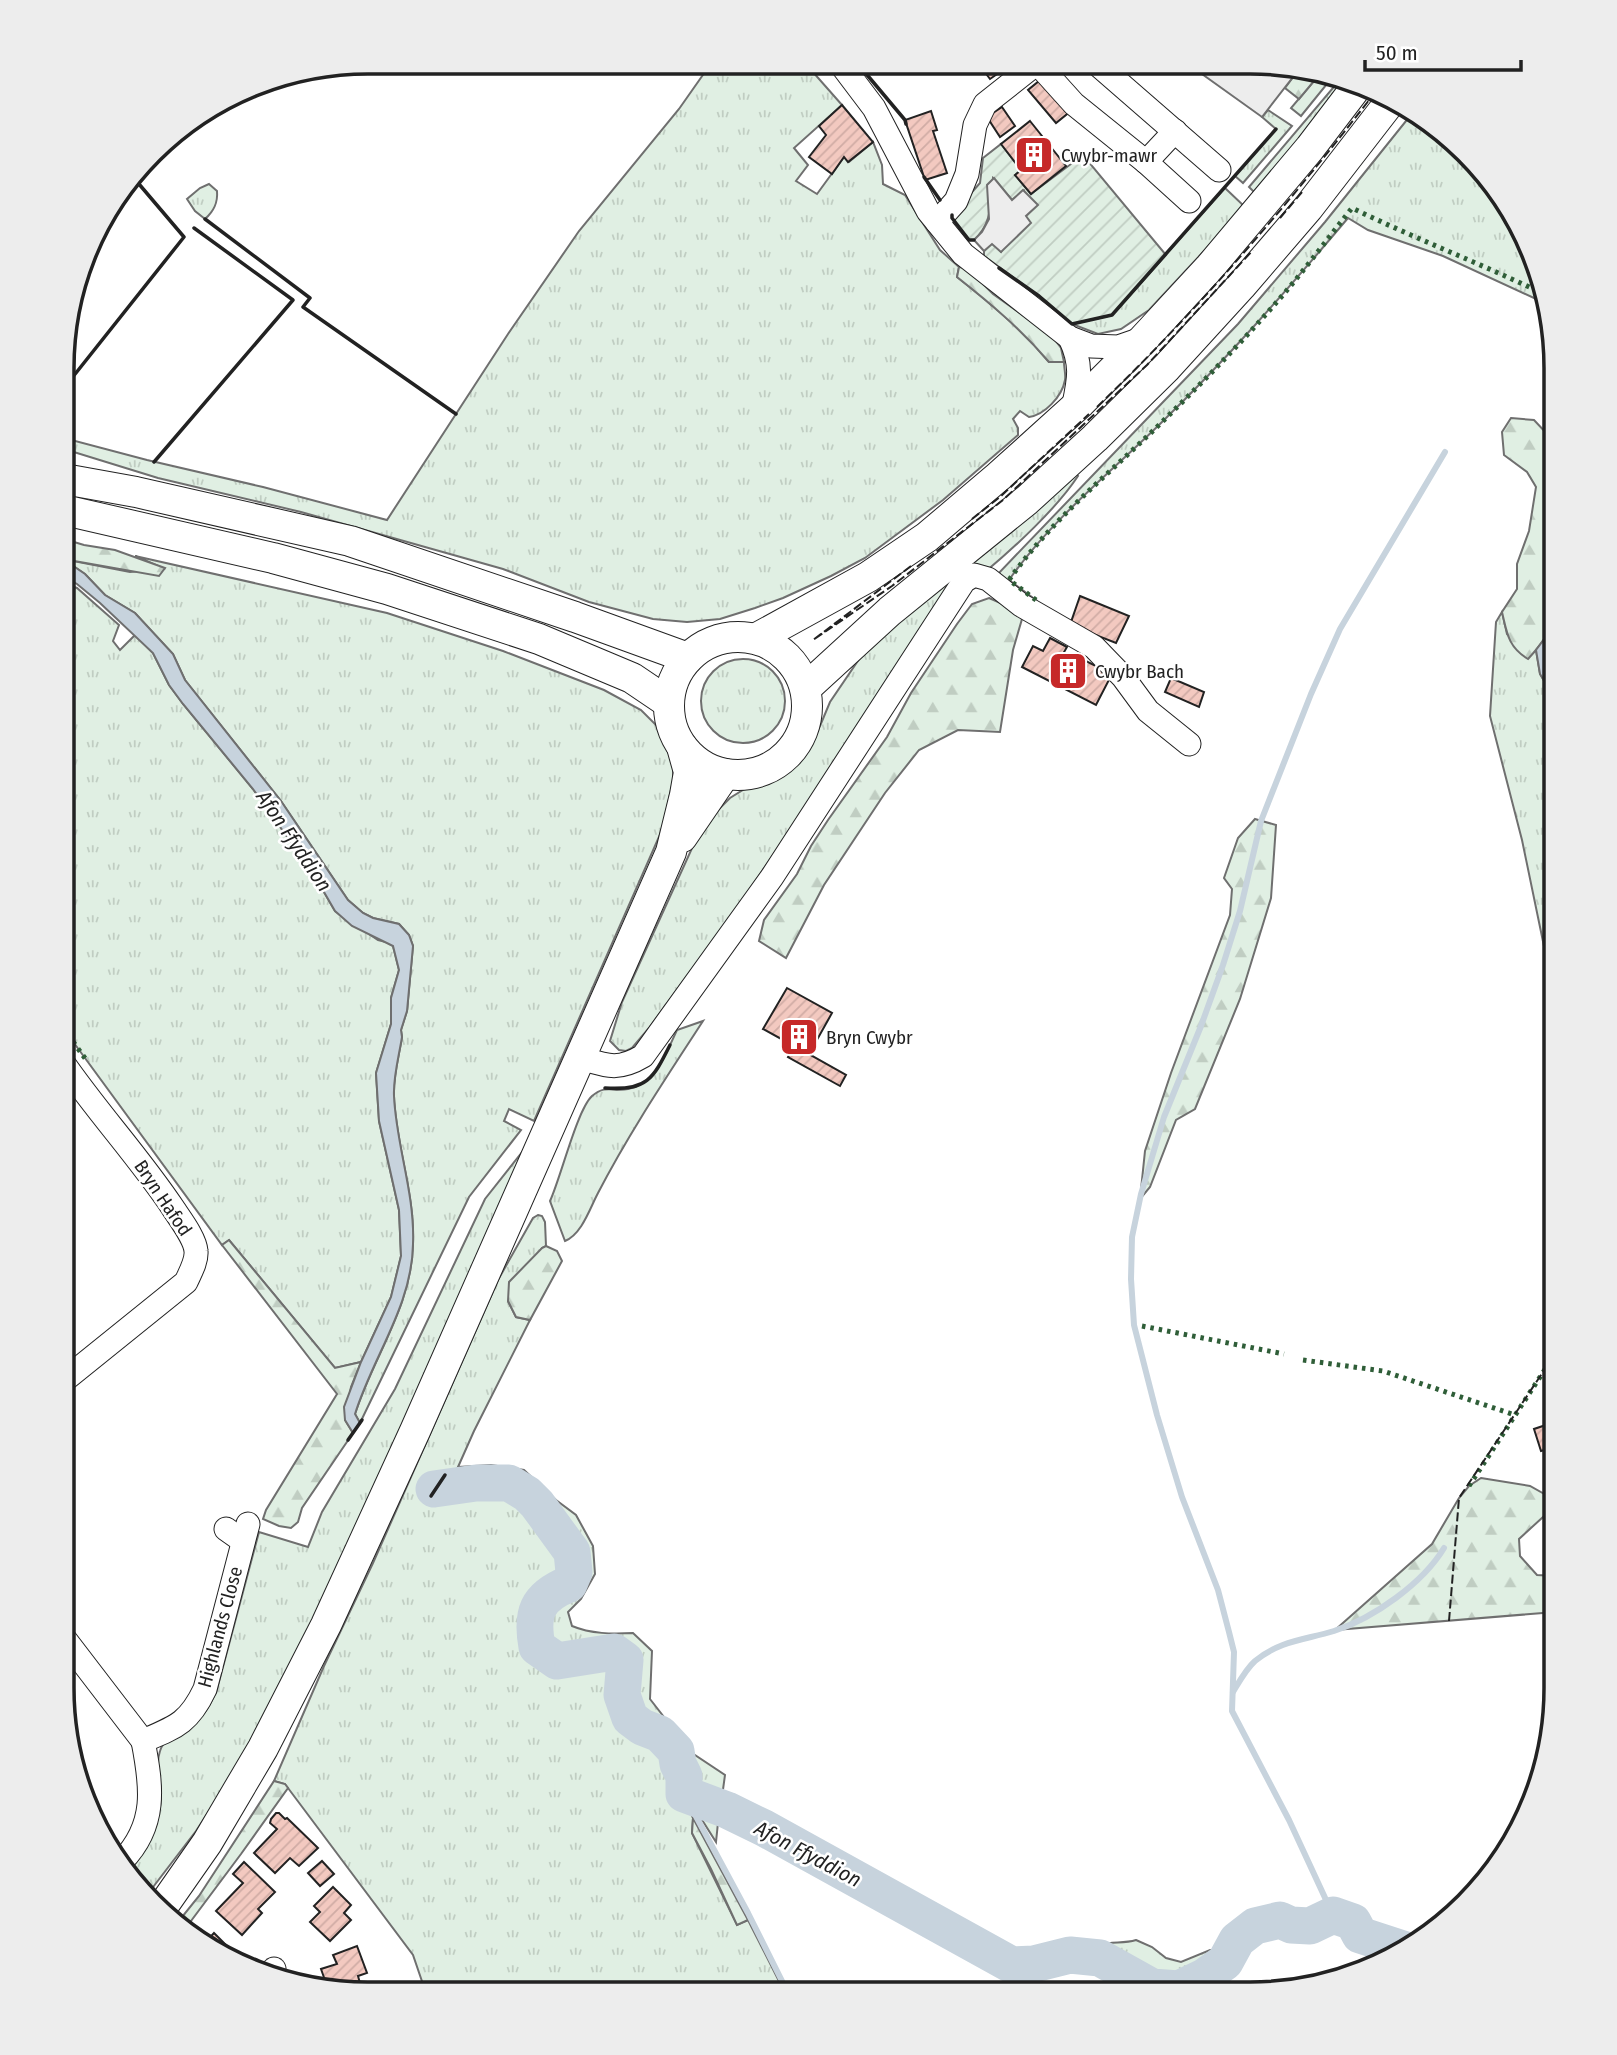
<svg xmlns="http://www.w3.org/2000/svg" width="1617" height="2055" font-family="'Fira Sans Condensed',sans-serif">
<defs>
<pattern id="grass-tufts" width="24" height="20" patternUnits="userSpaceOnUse" patternTransform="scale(1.75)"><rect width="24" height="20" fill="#e0efe3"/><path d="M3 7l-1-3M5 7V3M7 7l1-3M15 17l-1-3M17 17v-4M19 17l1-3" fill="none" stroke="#c0cdc2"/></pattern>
<pattern id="forest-firs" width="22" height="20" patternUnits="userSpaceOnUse" patternTransform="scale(1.75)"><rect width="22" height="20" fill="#e0efe3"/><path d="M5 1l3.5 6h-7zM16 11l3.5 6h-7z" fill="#c0cdc2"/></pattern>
<pattern id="garden-furrows" width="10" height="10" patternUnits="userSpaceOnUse" patternTransform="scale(1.75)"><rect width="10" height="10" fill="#e0efe3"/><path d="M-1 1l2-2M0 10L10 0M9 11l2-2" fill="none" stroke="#c0cdc2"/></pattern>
<pattern id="building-hatch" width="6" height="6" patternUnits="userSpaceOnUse" patternTransform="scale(1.75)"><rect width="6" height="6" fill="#f3c9c0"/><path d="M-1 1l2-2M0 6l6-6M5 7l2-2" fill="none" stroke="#d0aca5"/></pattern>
</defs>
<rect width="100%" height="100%" fill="#fff"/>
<g fill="url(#grass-tufts)" stroke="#6f6f6f" stroke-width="2">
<path d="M 712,62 L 805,63 L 842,105 L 794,148 L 808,165 L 796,181 L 817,194 L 844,157 L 849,162 L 873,142 L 882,165 L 883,184 L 905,195 L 940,250 L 959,267 L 957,277 C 990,303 1021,329 1049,362 L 1064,362 C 1064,368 1066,375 1065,380 C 1062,397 1044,415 1029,417 L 1020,411 L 1013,419 L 1018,428 L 1018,435 L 943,500 L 865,558 L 831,576 L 783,598 L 755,608 L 720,619 L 687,622 L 653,619 L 589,602 L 503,569 L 301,512 L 158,478 L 64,449 L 64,438 L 147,460 L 263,487 L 387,520 L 508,334 L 579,231 L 679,109 Z"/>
<path d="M 1319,75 L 1331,79 L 1301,116 L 1291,108 Z"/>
<path d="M 1338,82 L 1344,85 L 1256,194 L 1249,187 Z"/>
<path d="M 1268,110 L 1292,126 L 1243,183 L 1235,176 L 1276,129 L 1262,117 Z"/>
<path d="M 1414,111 L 1420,113 L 1515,215 L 1545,289 L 1547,304 L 1443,256 L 1368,230 L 1348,218 C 1288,289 1228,358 1161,423 C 1109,474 1051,520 1009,580 L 1036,600 L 1032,604 L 995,577 L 1238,324 L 1325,222 Z"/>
<path d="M 209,184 L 217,191 C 218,203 214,211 205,219 L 195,211 L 187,199 L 200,188 Z"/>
<path d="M 1225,188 L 1245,207 L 1149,310 L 1121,329 L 1098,334 L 1072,324 L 1112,315 Z"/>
<path d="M 1076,474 L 1078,476 C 1057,508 1015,547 985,572 L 834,766 L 732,915 L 649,1028 L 632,1048 L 626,1051 L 619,1050 L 610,1041 L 622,1002 L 698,835 L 713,815 L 730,798 L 751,785 L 769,779 L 784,771 L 800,760 L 820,726 L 830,702 L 866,649 Z"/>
<path d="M 135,556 L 387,613 L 503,651 L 604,690 L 641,710 L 666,735 L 673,760 L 673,781 L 662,830 L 534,1121 L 509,1109 L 504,1121 L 521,1130 L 469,1197 L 360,1423 L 355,1414 C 373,1357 412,1306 413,1244 C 415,1193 396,1146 394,1096 C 393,1077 399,1056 402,1037 L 401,1030 L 407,1011 L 413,946 L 409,935 L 399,924 L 373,918 L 363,913 L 348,900 L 281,801 L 185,680 L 173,654 L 135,613 L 105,595 L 85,574 L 63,559 L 130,572 L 165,569 Z"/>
<path d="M 63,583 L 77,588 L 119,625 L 113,641 L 120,650 L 135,635 L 153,653 L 169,685 L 183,704 L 253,789 L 313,873 L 335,911 L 378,940 L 386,942 L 393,946 L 399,970 L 391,998 L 391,1024 L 376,1073 L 379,1121 L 399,1210 L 401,1256 L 391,1297 L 361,1362 L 335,1368 L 229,1240 L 222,1245 L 63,1028 Z"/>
<path d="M 1502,612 L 1507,634 L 1528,658 L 1536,650 L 1540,674 L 1546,684 L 1556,748 L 1556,810 L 1547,853 L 1551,885 L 1550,949 L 1555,953 L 1555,968 L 1546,956 L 1522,840 L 1490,716 L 1496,622 Z"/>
<circle cx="743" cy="701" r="42"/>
<path d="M 703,1021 C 666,1078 629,1133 598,1193 C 590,1208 582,1234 565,1241 L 550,1201 C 561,1177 577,1110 592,1096 C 606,1084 613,1092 628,1089 C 656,1084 666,1053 677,1030 Z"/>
<path d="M 530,1142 L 378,1489 L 246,1755 L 196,1831 L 150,1891 L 130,1870 C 145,1847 161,1823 161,1795 C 161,1781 155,1765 160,1751 C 166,1732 192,1726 205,1712 C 209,1707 212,1699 216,1693 L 259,1532 L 308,1547 L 322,1512 L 395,1389 L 485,1199 Z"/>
<path d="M 538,1215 L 542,1216 L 545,1222 L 546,1246 L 542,1248 L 508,1301 L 516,1317 L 530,1320 L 474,1431 L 458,1467 L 491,1465 L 524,1470 L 556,1500 L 576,1515 L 593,1546 L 595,1574 L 581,1599 L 568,1612 L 572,1626 C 591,1634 612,1634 633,1633 L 652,1651 L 650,1699 L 692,1753 L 725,1775 L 721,1804 L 693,1793 L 694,1784 L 684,1768 L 680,1747 L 666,1731 L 640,1718 L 635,1711 L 630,1699 L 628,1660 C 606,1639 581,1659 555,1654 C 550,1653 545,1648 540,1645 C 537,1632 535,1618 543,1607 C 547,1601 556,1599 562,1595 C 576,1585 582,1567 575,1550 C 573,1544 566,1537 562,1532 L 563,1524 L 542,1501 L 526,1488 L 507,1478 L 456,1478 L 445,1475 L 431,1495 C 454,1494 478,1486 502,1488 C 525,1490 550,1523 558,1543 C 563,1553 565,1564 569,1574 C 564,1583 555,1586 547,1592 C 526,1608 526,1627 532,1650 L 555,1664 L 613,1656 L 622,1660 L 618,1698 L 626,1717 L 635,1728 L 650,1738 L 660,1742 L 671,1753 L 678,1773 L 682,1796 L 693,1818 L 692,1833 L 737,1925 L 748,1920 L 785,1993 L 426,1993 L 413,1955 L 285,1784 L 274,1781 L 324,1666 L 373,1563 L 498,1280 L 533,1218 Z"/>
<path d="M 692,1804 L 719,1813 L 716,1842 Z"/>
<path d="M 1136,1940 L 1152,1947 L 1166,1958 L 1181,1962 L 1210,1950 L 1218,1952 L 1221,1960 C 1204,1974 1174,1991 1151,1982 C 1134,1976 1120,1963 1103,1956 L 1099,1950 L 1100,1945 C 1112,1941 1123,1944 1136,1940 Z"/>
</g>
<g fill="url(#forest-firs)" stroke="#6f6f6f" stroke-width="2">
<path d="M 1300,68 L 1319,75 L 1299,99 L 1285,88 Z"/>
<path d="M 959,267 L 967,268 L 993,294 L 1052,336 L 1061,348 L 1064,362 L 1049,362 C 1021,329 990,303 957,277 Z"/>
<path d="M 1511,418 L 1534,420 L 1548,435 L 1556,430 L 1556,569 L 1550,583 C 1562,615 1551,634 1528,659 C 1508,647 1507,633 1502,612 L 1517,589 L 1517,564 L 1529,531 L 1536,487 L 1527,472 L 1504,455 L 1502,432 Z"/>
<path d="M 64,539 L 84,545 L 115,550 L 165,568 L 159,576 L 63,559 Z"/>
<path d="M 989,598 L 1012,608 L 1022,619 L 1013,650 L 1000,732 L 958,730 L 919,750 L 885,793 L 824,885 L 786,958 L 759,941 L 764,920 L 797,874 L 811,846 L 828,820 L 887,737 L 911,693 L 957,624 L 972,604 Z"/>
<path d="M 1556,810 L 1555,953 L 1550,949 L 1551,885 L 1547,853 Z"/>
<path d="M 1255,819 L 1276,825 L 1271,898 L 1240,999 L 1195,1109 L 1176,1120 L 1150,1187 L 1140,1199 L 1145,1151 L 1171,1073 L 1230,915 L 1232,889 L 1224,878 L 1238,838 Z"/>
<path d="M 229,1240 L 335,1368 L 361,1362 L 351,1387 L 345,1420 L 353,1433 L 302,1508 L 298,1522 L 291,1528 L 279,1526 L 263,1519 L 266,1510 L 337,1394 L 222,1245 Z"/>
<path d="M 546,1246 L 557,1251 L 562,1261 L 530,1320 L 516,1317 L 508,1301 L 509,1282 L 542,1248 Z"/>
<path d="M 1481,1478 L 1530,1486 L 1555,1500 L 1555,1506 L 1519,1539 L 1520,1556 L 1537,1575 L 1555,1576 L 1555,1612 L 1335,1630 L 1432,1544 L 1459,1498 L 1469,1486 Z"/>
<path d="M 274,1781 L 285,1784 L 288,1788 L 241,1854 L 185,1929 L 178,1922 L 199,1896 Z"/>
<path d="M 693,1818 L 748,1920 L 737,1925 L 711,1869 L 692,1833 Z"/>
</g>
<path fill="url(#garden-furrows)" stroke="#6f6f6f" stroke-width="2" d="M 1001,144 L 1021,170 L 1015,175 L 1031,194 L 1083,155 L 1166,255 L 1112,315 L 1072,324 L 1039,296 L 984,256 L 984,251 L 992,243 L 1001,252 L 1026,216 L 1024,191 L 1012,200 L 993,178 C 990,203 993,223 974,240 L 969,240 L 952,218 L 952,215 L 980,183 L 983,158 Z"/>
<g fill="#ededed" stroke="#6f6f6f" stroke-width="2">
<path d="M 1188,64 L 1290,64 L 1300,68 L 1262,117 Z"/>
<path d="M 994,178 L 1012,200 L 1023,190 L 1038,205 L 1026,216 L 1031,223 L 1001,252 L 992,244 L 984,251 L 974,240 L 982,232 L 989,219 L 987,185 Z"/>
</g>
<g fill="#c7d3dd" stroke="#6f6f6f" stroke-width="2">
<path d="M 63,559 L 85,574 L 105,595 L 135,613 L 173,654 L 185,680 L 281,801 L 348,900 L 363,913 L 373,918 L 399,924 L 409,935 L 413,946 L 407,1011 L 401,1030 L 402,1037 C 399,1056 393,1077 394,1096 C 396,1145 415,1193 413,1244 C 412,1306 373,1356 355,1414 L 360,1423 L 353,1433 L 345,1420 L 344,1407 L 361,1362 L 391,1297 L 401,1256 L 399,1210 L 379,1121 L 376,1073 L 391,1024 L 391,998 L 399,970 L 393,946 L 352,926 L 335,911 L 313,873 L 253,789 L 183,704 L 169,685 L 153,653 L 100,603 L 77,584 L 63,576 Z"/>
<path d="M 1556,613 L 1556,748 L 1546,684 L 1540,674 L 1536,650 L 1548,634 Z"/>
</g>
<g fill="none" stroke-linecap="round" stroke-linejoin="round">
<g stroke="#c7d3dd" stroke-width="6">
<path d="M 1233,1692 C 1239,1682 1246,1669 1255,1661 C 1281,1640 1305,1640 1334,1631 C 1374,1618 1423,1583 1444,1548"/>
<path d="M 684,1794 L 748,1913 L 788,1993"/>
<path d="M 1333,1915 L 1289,1820 L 1232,1711 L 1234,1652 L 1229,1632 L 1218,1590 L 1182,1497 L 1157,1415 L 1134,1325 L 1131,1279 L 1132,1237 L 1141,1194 L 1164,1117 L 1201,1026 L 1223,965 L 1240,911 L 1261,821 L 1311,694 L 1340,629 L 1445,452"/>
</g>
<path stroke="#c7d3dd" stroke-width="37" d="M 434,1489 L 476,1483 L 509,1483 L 527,1494 L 537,1504 L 572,1552 L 574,1572 L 569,1584 C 536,1597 531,1614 537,1647 L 557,1661 L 614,1652 L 625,1660 L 622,1695 L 630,1718 L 642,1727 L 660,1734 L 676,1751 L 678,1764 L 684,1776 L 684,1794 L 727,1810 L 764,1828 L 1012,1965 L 1034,1964 L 1070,1955 L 1100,1958 L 1152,1987 L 1179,1989 L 1204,1977 L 1225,1962 L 1237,1940 L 1255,1926 L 1280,1920 L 1291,1925 L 1310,1926 L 1333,1915 L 1353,1922 L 1360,1935 L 1406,1950"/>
</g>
<g fill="url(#building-hatch)" stroke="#222" stroke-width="2">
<path d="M 978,63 L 1008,63 L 1005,66 L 1006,68 L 990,79 Z"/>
<path d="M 1044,77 L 1072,110 L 1056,123 L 1028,90 Z"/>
<path d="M 842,105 L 873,142 L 848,162 L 844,157 L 832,174 L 809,157 L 826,135 L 819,126 Z"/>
<path d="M 1002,107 L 1015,126 L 1000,137 L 987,117 Z"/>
<path d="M 931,111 L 937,130 L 933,131 L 947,173 L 925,180 L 905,120 Z"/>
<path d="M 1030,121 L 1066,166 L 1031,194 L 1015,175 L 1021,170 L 1001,144 Z"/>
<path d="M 1080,596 L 1129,616 L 1116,643 L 1070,625 Z"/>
<path d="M 1050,638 L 1067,647 L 1060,659 L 1078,668 L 1082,659 L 1112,674 L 1096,705 L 1022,667 L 1033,646 L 1043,651 Z"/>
<path d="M 1171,678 L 1204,692 L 1199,707 L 1165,692 Z"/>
<path d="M 787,988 L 832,1013 L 809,1054 L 846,1075 L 840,1086 L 788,1057 L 794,1046 L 763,1029 Z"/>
<path d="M 1555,1422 L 1555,1447 L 1541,1451 L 1534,1429 Z"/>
<path d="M 276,1813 L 279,1813 L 285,1819 L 287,1818 L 318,1848 L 299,1866 L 290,1858 L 275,1873 L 254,1853 L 277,1829 L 270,1823 L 271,1819 Z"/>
<path d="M 322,1861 L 334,1874 L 320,1886 L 308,1873 Z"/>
<path d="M 244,1862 L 275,1892 L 258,1909 L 262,1913 L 242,1935 L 216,1911 L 243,1883 L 233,1874 Z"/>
<path d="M 333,1887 L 351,1905 L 344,1913 L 351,1920 L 330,1941 L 310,1922 L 320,1912 L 314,1906 Z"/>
<path d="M 214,1933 L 235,1954 L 231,1959 L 203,1945 Z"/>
<path d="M 357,1946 L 367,1973 L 358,1976 L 361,1987 L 345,1993 L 328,1989 L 321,1969 L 337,1964 L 333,1955 Z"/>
</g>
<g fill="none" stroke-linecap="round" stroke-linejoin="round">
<g stroke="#222" stroke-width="25">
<g id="minor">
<path d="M 840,63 L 874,108 L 928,211 L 963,254 L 1070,338 L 1091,346 L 1118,347 L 1144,338"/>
<path d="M 1037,63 L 1074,104 L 1146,162 L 1189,201"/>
<path d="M 1096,63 L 1219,170"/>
<path d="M 1146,162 L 1175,131"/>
<path d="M 937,222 L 956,201 L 967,174 L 975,125 L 985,104 L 1037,63"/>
<path d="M 1070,338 C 1083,366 1079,380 1073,409"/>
<path d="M 581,1058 C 607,1066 618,1071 643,1056 L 772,877 L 964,581 L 974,575 L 988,579 L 1021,605 L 1094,647 L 1123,677 L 1148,711 L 1189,744"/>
<path d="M 62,1382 L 186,1282 C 190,1273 197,1261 196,1251 C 195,1238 180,1219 173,1208 C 139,1157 97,1112 62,1061"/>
<path d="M 226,1529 L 243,1541"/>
<path d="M 61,1634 L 143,1741"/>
<path d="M 122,1861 C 157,1825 152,1787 143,1741 C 176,1727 189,1723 205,1689 L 248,1524"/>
<path d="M 274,1978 L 274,1969"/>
</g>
</g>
<g stroke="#222" stroke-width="32">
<g id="major">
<path d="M 64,479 L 136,492 L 350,541 L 575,617 L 688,658"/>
<path d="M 64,510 L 273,558 L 387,589 L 539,639 L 632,678 L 669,703"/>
<circle cx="738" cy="706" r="69"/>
<path d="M 757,638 L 868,577 L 927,537 L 999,476 L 1081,402 L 1136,347 L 1210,267 L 1310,148 L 1355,89"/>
<path d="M 806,688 L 890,611 L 1027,500 L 1095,438 L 1167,367 L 1241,286 L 1308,208 L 1390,102"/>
<path d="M 682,837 L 725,774"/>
<path d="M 163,1906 L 207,1843 L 263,1748 L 326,1625 L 415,1431 L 671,852 L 685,795 L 689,772 L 682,747"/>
</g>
</g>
<use href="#minor" stroke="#fff" stroke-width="23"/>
<use href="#major" stroke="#fff" stroke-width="30"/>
<g stroke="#2f5e38" stroke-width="5" stroke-dasharray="3.5 5" stroke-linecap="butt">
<path d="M 1036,600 L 1009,580 C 1051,520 1109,474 1161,423 C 1203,382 1244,340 1282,296 C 1306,268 1329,237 1352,208 C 1416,239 1482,264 1546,295"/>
<path d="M 63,1028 L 87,1061"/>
<path d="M 1142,1326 L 1284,1354"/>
<path d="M 1303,1360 L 1383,1371 L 1515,1415"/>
<path d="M 1469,1486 L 1555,1354"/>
</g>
<g stroke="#222" stroke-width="2" stroke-dasharray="9 3.5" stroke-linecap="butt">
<path d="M 1280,218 L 1303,191"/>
<path d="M 1097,407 C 1197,311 1288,205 1373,95"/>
<path d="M 972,519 L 1001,496 L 1089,414"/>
<path d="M 911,566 L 813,640 L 892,586 L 1003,500 L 1147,365 L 1253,250"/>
<path d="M 1449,1621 L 1459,1498 L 1555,1354"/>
</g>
<g stroke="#222" stroke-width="3.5">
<path d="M 870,63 L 863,70 L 905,120 L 906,124"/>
<path d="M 924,177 L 940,200"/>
<path d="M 952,215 L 952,218 L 969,240 L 974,240"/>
<path d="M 205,219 L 310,298 L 303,307 L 456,414"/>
<path d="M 999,268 L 1039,296 L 1072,324 L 1112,315 L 1276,129"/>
<path d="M 64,388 L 184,237 L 133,177"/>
<path d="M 154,462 L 293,300 L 194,228"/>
<path d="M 605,1088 C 647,1091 653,1079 670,1045"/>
<path d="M 348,1440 L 362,1420"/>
<path d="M 431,1496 L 445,1475"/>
</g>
</g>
<defs>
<g id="building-square" transform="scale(2.0125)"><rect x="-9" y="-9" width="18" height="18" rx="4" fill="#c62828" stroke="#fff"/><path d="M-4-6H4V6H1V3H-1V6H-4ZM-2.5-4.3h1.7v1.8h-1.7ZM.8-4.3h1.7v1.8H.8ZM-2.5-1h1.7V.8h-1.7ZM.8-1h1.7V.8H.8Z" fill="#fff"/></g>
</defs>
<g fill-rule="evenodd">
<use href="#building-square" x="1034" y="155"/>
<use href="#building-square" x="1068" y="671"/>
<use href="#building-square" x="799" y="1037"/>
</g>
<g text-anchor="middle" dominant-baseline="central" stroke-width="5" stroke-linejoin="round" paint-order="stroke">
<g font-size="19" fill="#222" stroke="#fff" text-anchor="start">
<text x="1061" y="155">Cwybr-mawr</text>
<text x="1095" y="671">Cwybr Bach</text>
<text x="826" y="1037">Bryn Cwybr</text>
</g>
<g font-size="19" fill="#222" stroke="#fff">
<text transform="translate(163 1198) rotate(56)">Bryn Hafod</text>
<text transform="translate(220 1627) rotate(-75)">Highlands Close</text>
</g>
<g font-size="21" font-style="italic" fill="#222" stroke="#fff">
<text transform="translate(294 841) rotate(56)">Afon Ffyddion</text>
<text transform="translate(808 1854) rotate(28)">Afon Ffyddion</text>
</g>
</g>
<path d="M0 0H1617V2055H0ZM368 74H1250A294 294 0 0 1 1544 368V1688A294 294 0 0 1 1250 1982H368A294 294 0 0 1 74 1688V368A294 294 0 0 1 368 74Z" fill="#ededed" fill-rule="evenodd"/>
<path fill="none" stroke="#222" stroke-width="3.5" d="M368 74H1250A294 294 0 0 1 1544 368V1688A294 294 0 0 1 1250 1982H368A294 294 0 0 1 74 1688V368A294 294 0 0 1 368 74Z"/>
<path d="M1365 60v10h156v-10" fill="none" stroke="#222222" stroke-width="3.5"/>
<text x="1376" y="60" font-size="21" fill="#222222" stroke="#ffffff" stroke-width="5" paint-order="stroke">50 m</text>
</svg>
